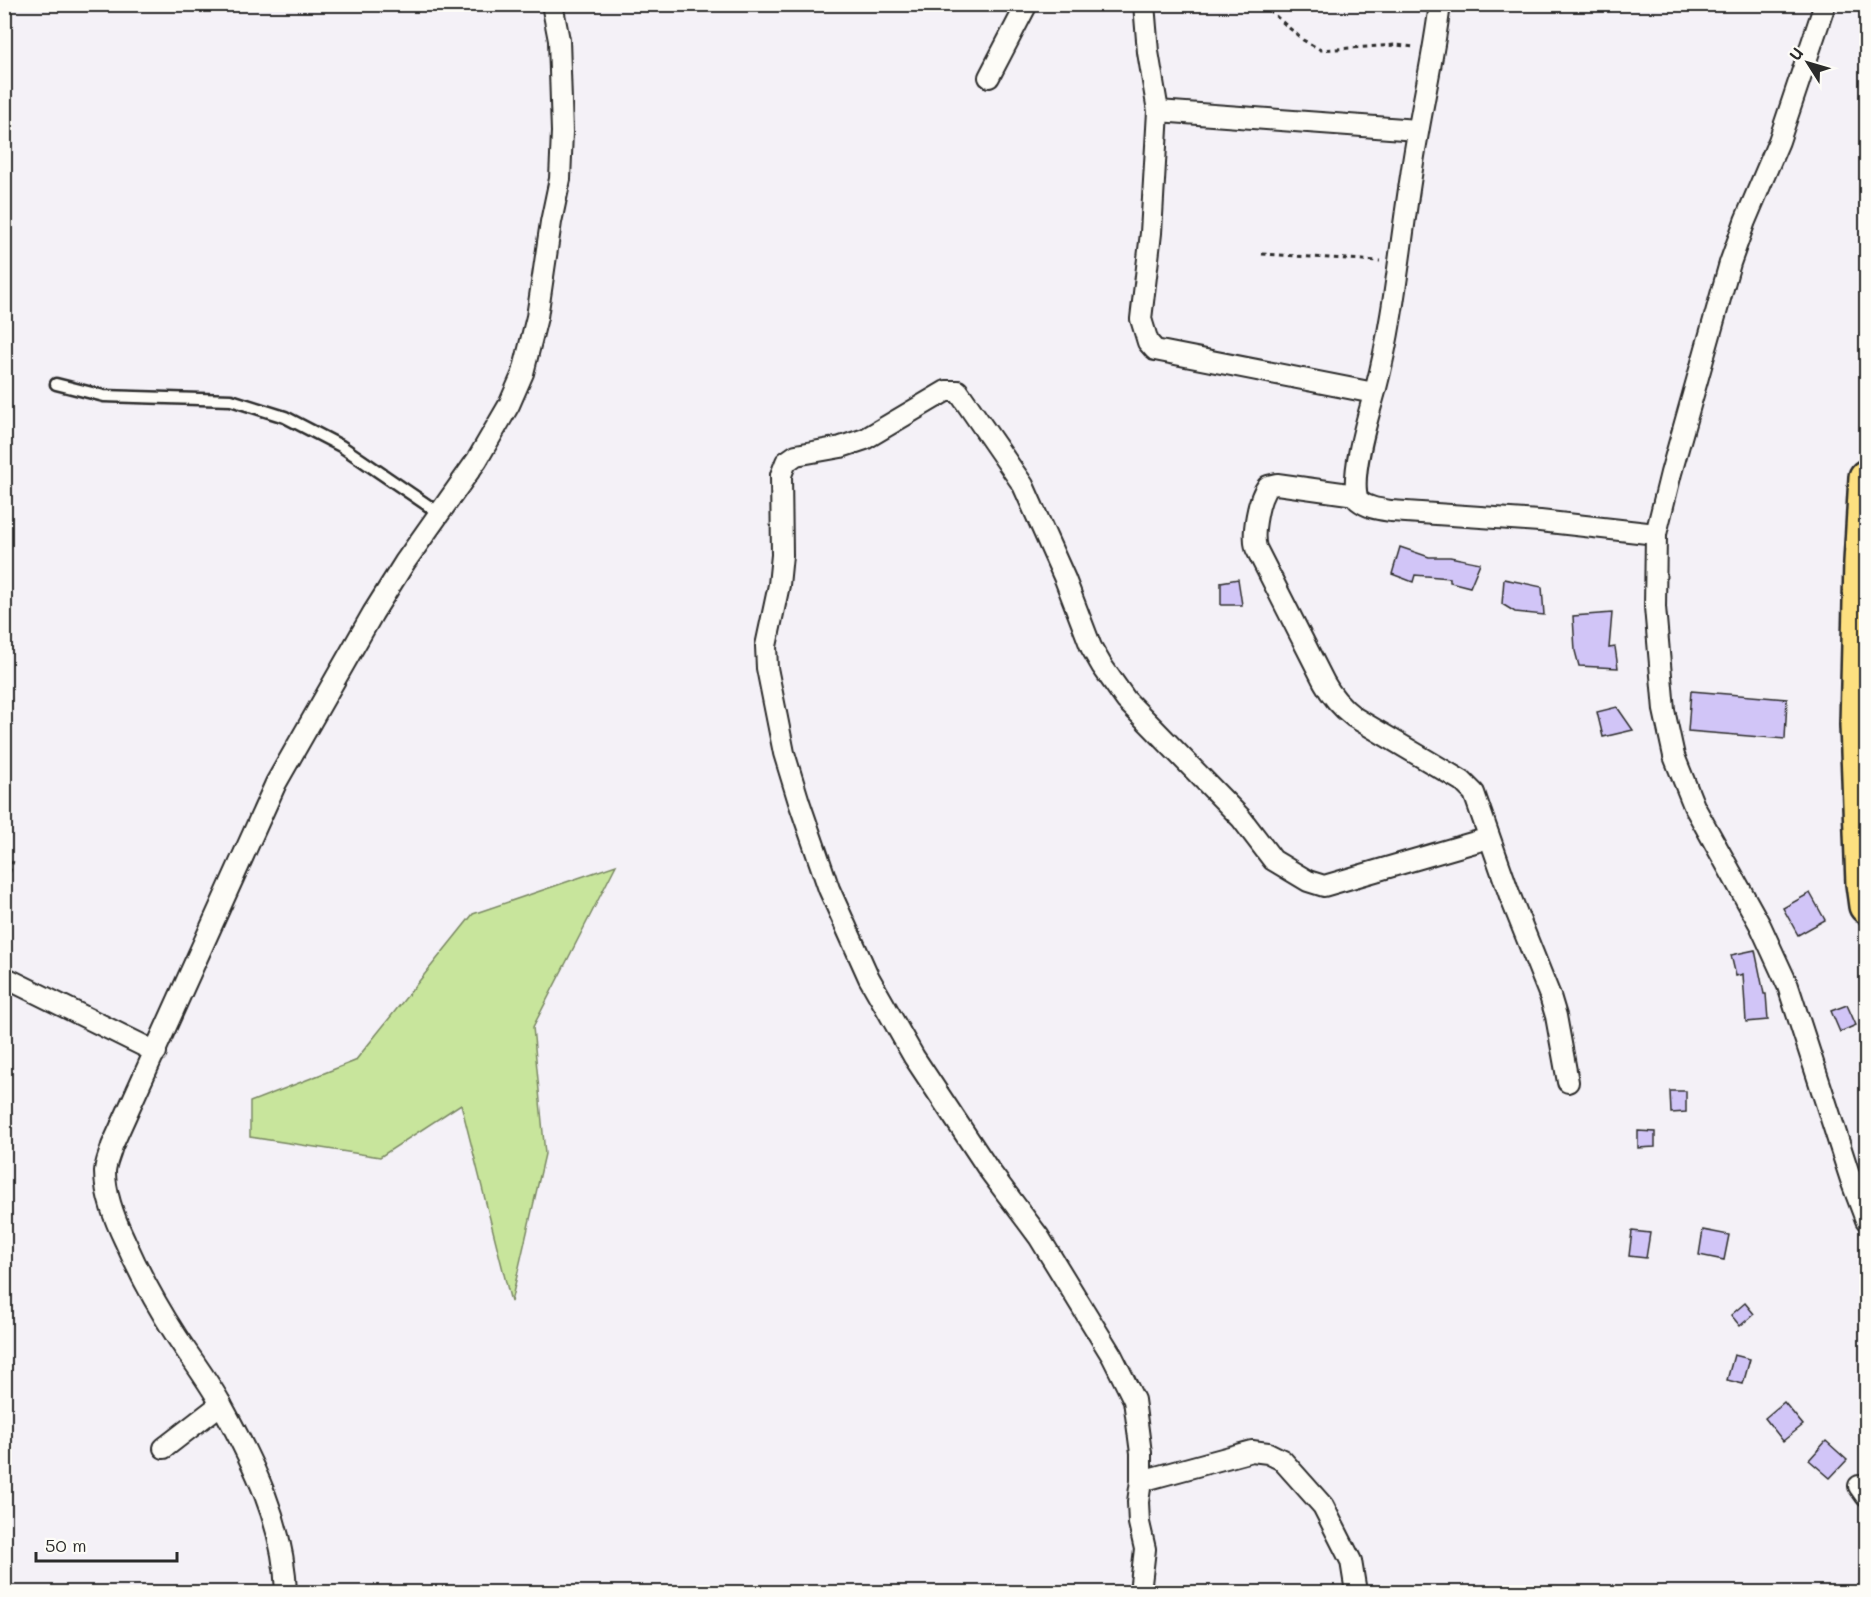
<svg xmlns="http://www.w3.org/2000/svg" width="1871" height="1597" font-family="Mali,sans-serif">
<rect width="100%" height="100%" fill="#f4f1f7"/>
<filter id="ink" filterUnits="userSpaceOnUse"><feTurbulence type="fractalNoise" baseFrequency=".0167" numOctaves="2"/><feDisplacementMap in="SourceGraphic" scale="12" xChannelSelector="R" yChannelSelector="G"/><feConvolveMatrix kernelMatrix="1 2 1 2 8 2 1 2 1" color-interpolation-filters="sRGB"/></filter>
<g filter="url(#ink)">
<path fill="#c8e59c" stroke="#7a8864" stroke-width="1.5" d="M 616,865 L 533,1027 L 545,1154 L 511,1302 L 461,1104 L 380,1157 L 250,1137 L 250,1102 L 355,1061 L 473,914 Z"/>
<g fill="#d1c5f7" stroke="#2b2b2b" stroke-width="1.5">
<path d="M 1400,547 L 1429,557 L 1450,557 L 1480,563 L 1470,587 L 1450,582 L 1450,578 L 1415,575 L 1413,582 L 1392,574 Z"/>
<path d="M 1238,579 L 1242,605 L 1221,605 L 1221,582 Z"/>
<path d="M 1504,579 L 1542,587 L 1544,615 L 1515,612 L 1502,604 Z"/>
<path d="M 1612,613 L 1609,648 L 1615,647 L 1618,668 L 1579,666 L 1575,651 L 1573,616 Z"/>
<path d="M 1691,691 L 1787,699 L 1785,739 L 1688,731 Z"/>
<path d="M 1617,707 L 1633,730 L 1603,737 L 1597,712 Z"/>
<path d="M 1810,893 L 1825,920 L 1798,935 L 1783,908 Z"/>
<path d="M 1755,950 L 1764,994 L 1766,994 L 1768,1020 L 1746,1022 L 1743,974 L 1736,976 L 1731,955 Z"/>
<path d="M 1847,1005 L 1856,1025 L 1840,1032 L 1831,1011 Z"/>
<path d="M 1670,1091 L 1686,1091 L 1686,1112 L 1671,1113 Z"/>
<path d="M 1638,1131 L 1655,1132 L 1655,1147 L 1638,1148 Z"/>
<path d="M 1703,1230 L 1729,1235 L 1724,1260 L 1699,1255 Z"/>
<path d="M 1632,1231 L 1650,1233 L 1646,1258 L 1629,1256 Z"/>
<path d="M 1745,1303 L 1754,1314 L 1740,1326 L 1731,1315 Z"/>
<path d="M 1734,1355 L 1750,1359 L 1743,1384 L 1727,1380 Z"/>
<path d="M 1784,1402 L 1803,1425 L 1783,1441 L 1765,1418 Z"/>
<path d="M 1826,1441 L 1847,1460 L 1830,1478 L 1809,1460 Z"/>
</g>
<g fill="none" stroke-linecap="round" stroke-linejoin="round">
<g stroke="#2b2b2b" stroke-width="15">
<path id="service" d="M 56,384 L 104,396 L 231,400 L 285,417 L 341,446 L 439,513"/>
</g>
<g stroke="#2b2b2b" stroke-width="24">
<g id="minor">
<path d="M 1144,4 L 1148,52 L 1158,111 L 1151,233 L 1141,319 L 1148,342 L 1155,350 L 1374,393"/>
<path d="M 1440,4 C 1433,62 1419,118 1411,176 C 1400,246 1394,319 1376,388 C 1369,413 1349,476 1358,500 C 1368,508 1378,509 1391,511 L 1540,521 L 1656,534"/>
<path d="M 1825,4 L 1779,141 L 1745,221 L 1730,263 L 1671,473 L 1656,534 L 1655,607 L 1664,710 L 1674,756 L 1694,806 L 1760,925 L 1788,986 L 1852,1183 L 1866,1220"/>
<path d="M 989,77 L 1027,4"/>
<path d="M 1158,111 L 1417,130"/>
<path d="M 1356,495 L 1277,484 L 1268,486 C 1258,498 1252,534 1256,548 L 1324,682 C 1332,697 1341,707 1354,717 L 1462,781 L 1474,793 L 1510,896 L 1550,996 L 1556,1016 L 1568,1082"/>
<path d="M 4,977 L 156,1052"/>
<path d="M 164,1448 L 221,1404"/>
<path d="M 1141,1481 L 1252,1451 L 1268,1453 L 1282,1460 L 1323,1506 L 1351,1561 L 1356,1592"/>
<path d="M 1859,1486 L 1866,1496"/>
<path d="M 286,1592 C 284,1525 254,1464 222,1406 C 209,1382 192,1360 177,1337 C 157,1306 140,1275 125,1241 C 115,1220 105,1196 105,1172 C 105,1164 110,1154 112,1146 L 276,783 L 373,613 L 405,562 L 477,460 L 509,405 L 523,373 L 537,317 L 551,222 L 560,179 L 562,132 L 559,40 L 552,4"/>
<path d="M 1140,1592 L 1145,1549 L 1139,1523 L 1138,1502 L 1141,1481 L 1141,1453 L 1134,1400 L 1112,1356 L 1039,1237 L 989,1170 L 914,1057 L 869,978 L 829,889 L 799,802 L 784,753 L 767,668 L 766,646 L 779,585 L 782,555 L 781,475 L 786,462 L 796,455 L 841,447 L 865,439 L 946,391 L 958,391 L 1023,485 L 1065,579 L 1091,647 L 1102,666 L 1126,700 L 1241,818 L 1273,860 L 1308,881 L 1324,886 L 1489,838"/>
</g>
</g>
<g stroke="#2b2b2b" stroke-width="38">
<path id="trunk" d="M 1866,477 L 1861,562 L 1857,725 L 1863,884 L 1866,906"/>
</g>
<g stroke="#2b2b2b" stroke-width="3" stroke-dasharray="4.5 4.5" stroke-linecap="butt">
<path d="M 1262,4 L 1303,40 L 1321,50 L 1396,45 L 1415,47"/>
<path d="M 1262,254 L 1380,261"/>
<path d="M 4,890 L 13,861"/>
</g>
<use href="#service" stroke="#fdfcf7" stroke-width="10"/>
<use href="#minor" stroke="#fdfcf7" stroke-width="20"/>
<use href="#trunk" stroke="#fde080" stroke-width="33"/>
</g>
</g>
<rect width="1871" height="1597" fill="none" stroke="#fdfcf7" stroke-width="24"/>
<rect x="12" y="12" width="1847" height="1573" fill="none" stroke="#2b2b2b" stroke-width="2" filter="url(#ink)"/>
<g transform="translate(1808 63) rotate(307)" stroke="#fdfcf7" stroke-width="4.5" paint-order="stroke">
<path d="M0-4.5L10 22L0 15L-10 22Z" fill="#2b2b2b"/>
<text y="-9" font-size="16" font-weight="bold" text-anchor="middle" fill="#2b2b2b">U</text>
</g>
<path d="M36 1552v9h141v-9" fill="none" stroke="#2b2b2b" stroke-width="3"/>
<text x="45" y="1552" font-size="18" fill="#2b2b2b" stroke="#fdfcf7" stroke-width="4.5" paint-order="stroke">50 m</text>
</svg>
